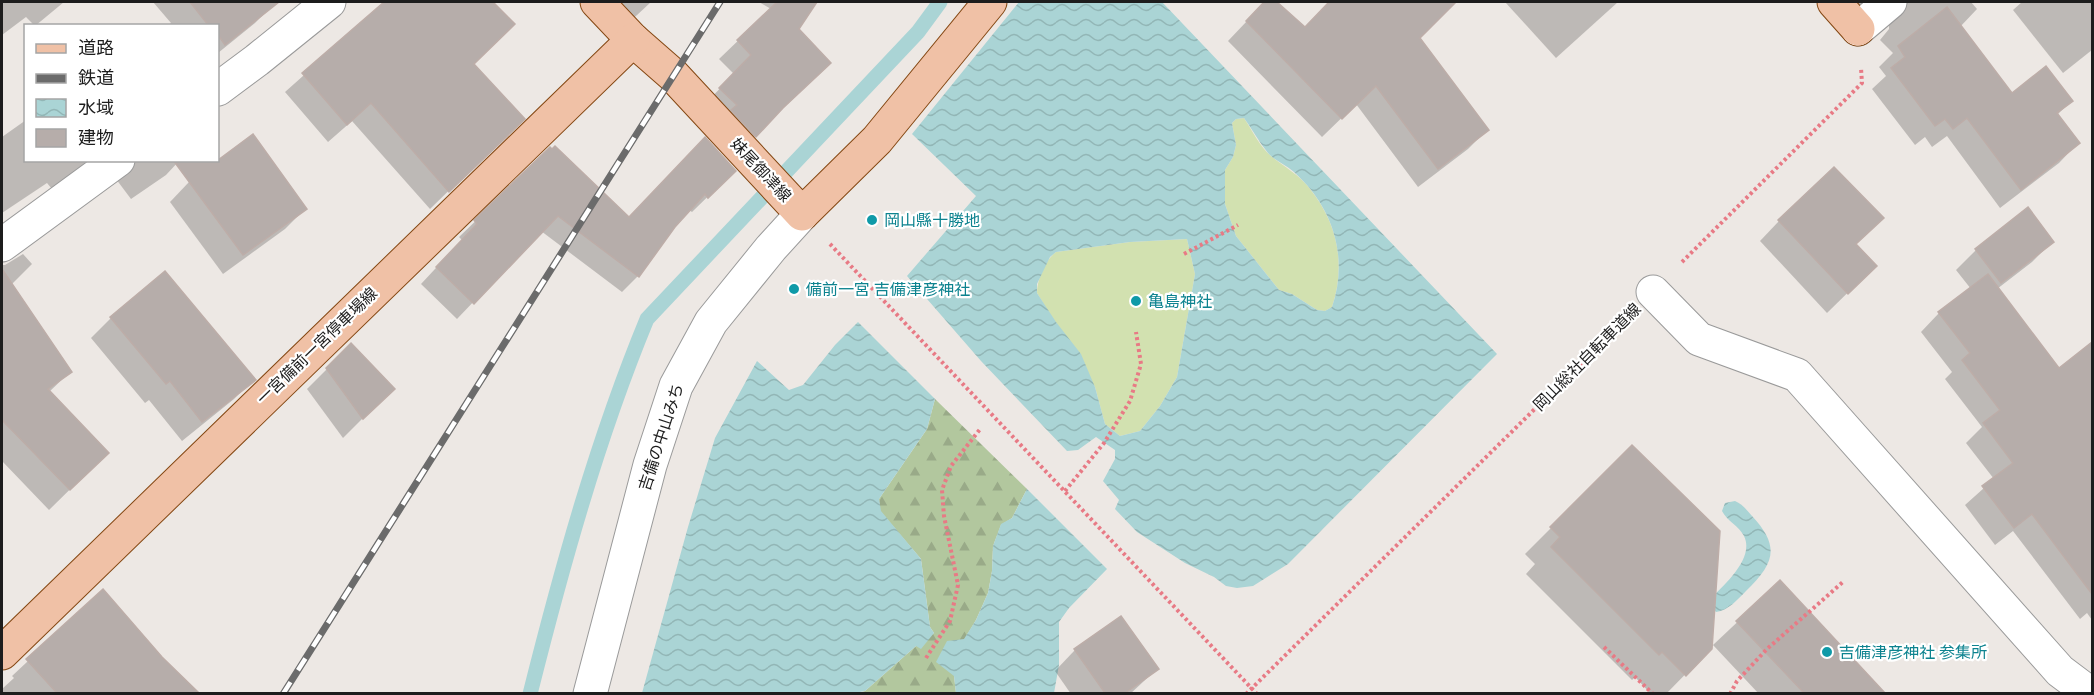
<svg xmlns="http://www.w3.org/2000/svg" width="2094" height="695" font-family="Figtree,'Noto Sans JP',sans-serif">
<defs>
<pattern id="forest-firs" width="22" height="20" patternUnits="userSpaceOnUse" patternTransform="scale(1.5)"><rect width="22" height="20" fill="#b2c79e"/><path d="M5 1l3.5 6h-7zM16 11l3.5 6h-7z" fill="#9a8"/></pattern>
<pattern id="water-waves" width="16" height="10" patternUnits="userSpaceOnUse" patternTransform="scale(1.5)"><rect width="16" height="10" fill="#aad4d5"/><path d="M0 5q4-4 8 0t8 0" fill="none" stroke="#92b6b6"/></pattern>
</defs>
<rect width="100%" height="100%" fill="#ede8e4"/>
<g fill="#d2e1b0">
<path d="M 1244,118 C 1252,130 1260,147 1271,156 C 1284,167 1300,175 1310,189 C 1338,224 1346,265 1332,307 L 1325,311 L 1317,310 L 1292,294 L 1279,290 L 1236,236 L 1225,204 L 1225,170 L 1233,157 L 1236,145 L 1232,123 L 1236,119 Z"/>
<path d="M 1187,239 L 1195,274 L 1177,377 L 1160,406 L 1140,431 L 1120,436 L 1105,424 L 1095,387 L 1037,293 C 1037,280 1045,260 1056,252 L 1130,242 Z"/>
</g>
<path fill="url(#forest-firs)" d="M 935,399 L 1027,489 L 1012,518 L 1001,525 L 993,546 L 992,571 L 988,593 L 976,620 L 964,640 L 954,676 L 956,693 L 855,694 L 865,691 L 916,646 L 934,633 L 930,627 L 921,559 L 880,511 L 879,499 L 927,429 Z"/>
<g fill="url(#water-waves)" fill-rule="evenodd">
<path d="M 1019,2 L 1162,2 L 1497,354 L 1288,564 L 1253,586 L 1237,588 L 1226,586 L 1214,577 L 1185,563 L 1137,532 L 1115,509 L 1119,500 L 1103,481 L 1115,459 L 1115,450 L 1096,437 L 1078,450 L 1067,451 L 981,361 L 907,276 L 976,196 L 912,134 ZM 1244,118 C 1252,129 1259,142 1268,153 C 1275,161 1286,165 1294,172 C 1333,207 1349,257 1332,307 L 1325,311 L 1317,310 L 1292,294 L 1279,290 L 1236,236 L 1225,204 L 1225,170 L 1233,157 L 1236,145 L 1232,123 L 1236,119 ZM 1187,239 L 1195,274 L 1177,377 L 1160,406 L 1140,431 L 1120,436 L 1105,424 L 1095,387 L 1081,354 L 1056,322 L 1037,293 L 1037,284 L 1050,257 L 1056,252 L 1130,242 Z"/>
<path d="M 858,322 L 935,399 L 927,429 L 879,499 L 881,511 L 921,559 L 930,627 L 934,633 L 921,649 L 916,646 L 865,691 L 855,693 L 642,693 L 688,527 L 715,438 L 757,361 L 789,390 L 803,385 L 835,345 Z"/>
<path d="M 1027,489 L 1107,569 L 1069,608 L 1059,622 L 1059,665 L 1054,693 L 956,693 L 954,676 L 936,662 L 947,641 L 964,639 L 976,620 L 988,593 L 992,571 L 993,546 L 1001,524 L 1012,518 Z"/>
<path d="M 1735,501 C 1742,504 1747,510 1752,516 C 1781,547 1774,564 1746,591 C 1737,600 1729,610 1716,612 L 1711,606 L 1710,599 C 1724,585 1755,558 1744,536 C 1739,526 1727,521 1722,511 L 1725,503 Z"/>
</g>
<g fill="#0003">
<path d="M 2,2 L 64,2 L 35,26 L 26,17 L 2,35 Z"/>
<path d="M 153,2 L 276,2 L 255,23 L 218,53 L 218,26 L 167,26 L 171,23 Z"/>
<path d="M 386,2 L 490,2 L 513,24 L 472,64 L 522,119 L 430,209 L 352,121 L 328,142 L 285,92 Z"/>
<path d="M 597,2 L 651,2 L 622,29 Z"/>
<path d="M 759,2 L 815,2 L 797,29 L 829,63 L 737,154 L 702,107 L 734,74 L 719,59 L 771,9 Z"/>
<path d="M 1265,2 L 1275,2 L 1304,29 L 1330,2 L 1454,2 L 1418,38 L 1487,130 L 1468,149 L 1418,187 L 1356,104 L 1322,137 L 1228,41 Z"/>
<path d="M 1505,2 L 1618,2 L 1556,58 Z"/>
<path d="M 1846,2 L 1971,2 L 1977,9 L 1960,27 L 2011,95 L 2071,101 L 2057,115 L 2078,143 L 2059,163 L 2000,208 L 1947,136 L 1932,147 L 1925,137 L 1915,145 L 1872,89 L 1886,76 L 1879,67 L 1893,53 L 1880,40 L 1889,29 L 1889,18 L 1853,10 Z"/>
<path d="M 2022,2 L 2092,2 L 2092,50 L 2063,73 L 2013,10 Z"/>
<path d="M 26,120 L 26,160 L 180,160 L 166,175 L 131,199 L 116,179 L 52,189 L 47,183 L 2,213 L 2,137 Z"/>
<path d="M 550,149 L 629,219 L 734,171 L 692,212 L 689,210 L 674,226 L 638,276 L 622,292 L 541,231 L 457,319 L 421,284 L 462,240 L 459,237 Z"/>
<path d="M 189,182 L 305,209 L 285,229 L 223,274 L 170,202 Z"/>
<path d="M 1779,221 L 1854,245 L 1875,266 L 1827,313 L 1760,241 Z"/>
<path d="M 2052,242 L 2032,262 L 1997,289 L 2058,370 L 2092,344 L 2092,620 L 2087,613 L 2080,619 L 2013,531 L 1995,545 L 1965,505 L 1994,479 L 1966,443 L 1982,427 L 1945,379 L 1952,372 L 1921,332 L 1939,313 L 1971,289 L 1956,270 L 1976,250 Z"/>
<path d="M 23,254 L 32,264 L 11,285 L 70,372 L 49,392 L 107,453 L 49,510 L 2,461 L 2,265 L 5,265 Z"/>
<path d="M 111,318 L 254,379 L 234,399 L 182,441 L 149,400 L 145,403 L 91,338 Z"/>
<path d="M 351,345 L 393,388 L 343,438 L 307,389 Z"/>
<path d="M 1632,447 L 1711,648 L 1666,694 L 1651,694 L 1635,677 L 1632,680 L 1526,574 L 1535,564 L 1525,554 Z"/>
<path d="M 1780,582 L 1883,694 L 1759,694 L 1713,645 Z"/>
<path d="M 103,591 L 161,658 L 190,687 L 184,694 L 2,694 L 2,689 L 14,678 L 12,676 Z"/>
<path d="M 1121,618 L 1157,669 L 1130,694 L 1071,694 L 1055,671 L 1074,651 Z"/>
</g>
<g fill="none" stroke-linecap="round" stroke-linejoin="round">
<path stroke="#aad4d5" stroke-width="15" d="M 530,694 C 562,567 597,440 647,319 L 918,32 L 940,2"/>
</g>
<g fill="#b6adaa" stroke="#bdada8" stroke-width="1.5">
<path d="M 190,2 L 279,2 L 225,45 L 218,35 L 218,26 L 209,26 Z"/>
<path d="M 384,2 L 493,2 L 515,24 L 474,64 L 525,119 L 449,192 L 371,103 L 347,125 L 302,73 Z"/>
<path d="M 777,2 L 817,2 L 799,29 L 831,63 L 783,108 L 756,137 L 731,110 L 737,105 L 719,88 L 751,55 L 737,40 Z"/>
<path d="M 1264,2 L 1277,2 L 1305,27 L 1329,2 L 1456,2 L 1420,38 L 1489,130 L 1438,169 L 1376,86 L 1342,119 L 1246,21 Z"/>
<path d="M 1947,7 L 2012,93 L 2046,66 L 2073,101 L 2057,113 L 2080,143 L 2021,190 L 1967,118 L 1953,129 L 1945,119 L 1935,126 L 1891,68 L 1905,57 L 1898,46 Z"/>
<path d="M 253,134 L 307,209 L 243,255 L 173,160 L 218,160 Z"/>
<path d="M 705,137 L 736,171 L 708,198 L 705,194 L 675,227 L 639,277 L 558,216 L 474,304 L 436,267 L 477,224 L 474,220 L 550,147 L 552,149 L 555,146 L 629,217 Z"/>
<path d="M 1834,167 L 1884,218 L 1856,244 L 1877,266 L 1848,294 L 1778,220 Z"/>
<path d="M 2028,207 L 2054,242 L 2001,283 L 1975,249 Z"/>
<path d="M 2,269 L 72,372 L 48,389 L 109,453 L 70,490 L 2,420 Z"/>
<path d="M 165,271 L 256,380 L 202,422 L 170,381 L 166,384 L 110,317 Z"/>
<path d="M 1988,274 L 2059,368 L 2092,342 L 2092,594 L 2032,514 L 2014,528 L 1982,486 L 2013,463 L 1983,423 L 2000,410 L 1962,360 L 1970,353 L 1938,312 Z"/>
<path d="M 351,343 L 395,389 L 363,419 L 326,368 Z"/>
<path d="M 1632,445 L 1720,531 L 1712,649 L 1686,676 L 1662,652 L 1659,655 L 1551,547 L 1560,537 L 1550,527 Z"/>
<path d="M 1780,580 L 1885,693 L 1804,693 L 1736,621 Z"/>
<path d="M 103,589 L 162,657 L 199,693 L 57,693 L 26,659 Z"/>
<path d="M 1121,616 L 1159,669 L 1125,693 L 1105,693 L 1074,649 Z"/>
</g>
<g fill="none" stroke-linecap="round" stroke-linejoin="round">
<g stroke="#9a9a9a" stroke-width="35">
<g id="minor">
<path d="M 1858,29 L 1890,2"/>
<path d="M 218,89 L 257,60 L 329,2"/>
<path d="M 2,245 L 118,160"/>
<path d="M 1653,292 L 1699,339 L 1797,375 L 2060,671 L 2084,689 L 2092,691"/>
<path d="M 590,694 L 650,465 L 676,386 L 711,322 L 771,248 L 802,214"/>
</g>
</g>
<g stroke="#844712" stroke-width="35">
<g id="major">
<path d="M 597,2 L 633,40 L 673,75 L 802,214 L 877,140 L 990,2"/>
<path d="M 1834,2 L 1858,29"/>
<path d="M 2,653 L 633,40"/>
</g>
</g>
<g stroke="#e87a85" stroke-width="4" stroke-dasharray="3 3" stroke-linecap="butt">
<path d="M 830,244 L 1257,694"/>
<path d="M 1184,254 L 1238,225"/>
<path d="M 1682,262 L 1862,83 L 1861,68"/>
<path d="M 1065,491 L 1104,443 L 1130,401 L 1141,364 L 1136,332"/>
<path d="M 1604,647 L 1653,694"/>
<path d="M 926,658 L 950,621 L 958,585 L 944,516 L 942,490 L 951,466 L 981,428"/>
<path d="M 1246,694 L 1624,321"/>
<path d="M 1730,694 L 1737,681 L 1767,649 L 1843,582"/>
</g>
<use href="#minor" stroke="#fff" stroke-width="33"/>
<use href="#major" stroke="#f0c1a6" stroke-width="33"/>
<g stroke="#6b6b6b" stroke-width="7">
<path id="rail" d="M 283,694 L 720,2"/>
</g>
<use href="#rail" stroke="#fff" stroke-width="4.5" stroke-dasharray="14" stroke-linecap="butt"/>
</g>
<g fill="#0f9aa8" stroke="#fff" stroke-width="2">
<circle cx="872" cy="220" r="6"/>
<circle cx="794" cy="289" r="6"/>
<circle cx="1136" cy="301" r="6"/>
<circle cx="1827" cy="652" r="6"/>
</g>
<g text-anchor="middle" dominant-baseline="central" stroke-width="4.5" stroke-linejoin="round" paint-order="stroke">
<g font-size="16" fill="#1d1d1d" stroke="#fff">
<text transform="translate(761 170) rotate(47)">妹尾御津線</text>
<text transform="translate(317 346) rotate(-44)">一宮備前一宮停車場線</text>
<text transform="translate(1587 357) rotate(-45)">岡山総社自転車道線</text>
<text transform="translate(661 437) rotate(-72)">吉備の中山みち</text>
</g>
<g font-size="16" fill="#0d838f" stroke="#fff" text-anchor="start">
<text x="884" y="220">岡山縣十勝地</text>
<text x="806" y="289">備前一宮 吉備津彦神社</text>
<text x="1148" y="301">亀島神社</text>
<text x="1839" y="652">吉備津彦神社 参集所</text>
</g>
</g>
<rect width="2094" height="695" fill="none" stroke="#1d1d1d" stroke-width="6"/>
<rect x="24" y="24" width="195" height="138" fill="#ffffff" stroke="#a5a5a5" stroke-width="1.5"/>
<rect x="36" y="44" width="30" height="9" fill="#f0c1a6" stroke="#a5a5a5" stroke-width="1.5"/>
<text x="78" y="54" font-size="18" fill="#1d1d1d">道路</text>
<rect x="36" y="74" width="30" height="9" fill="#6b6b6b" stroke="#a5a5a5" stroke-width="1.5"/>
<text x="78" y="84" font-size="18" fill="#1d1d1d">鉄道</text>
<rect x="36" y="99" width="30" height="18" fill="url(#water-waves)" stroke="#a5a5a5" stroke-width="1.5"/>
<text x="78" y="114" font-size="18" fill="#1d1d1d">水域</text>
<rect x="36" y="129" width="30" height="18" fill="#b6adaa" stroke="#a5a5a5" stroke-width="1.5"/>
<text x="78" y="144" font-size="18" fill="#1d1d1d">建物</text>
</svg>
